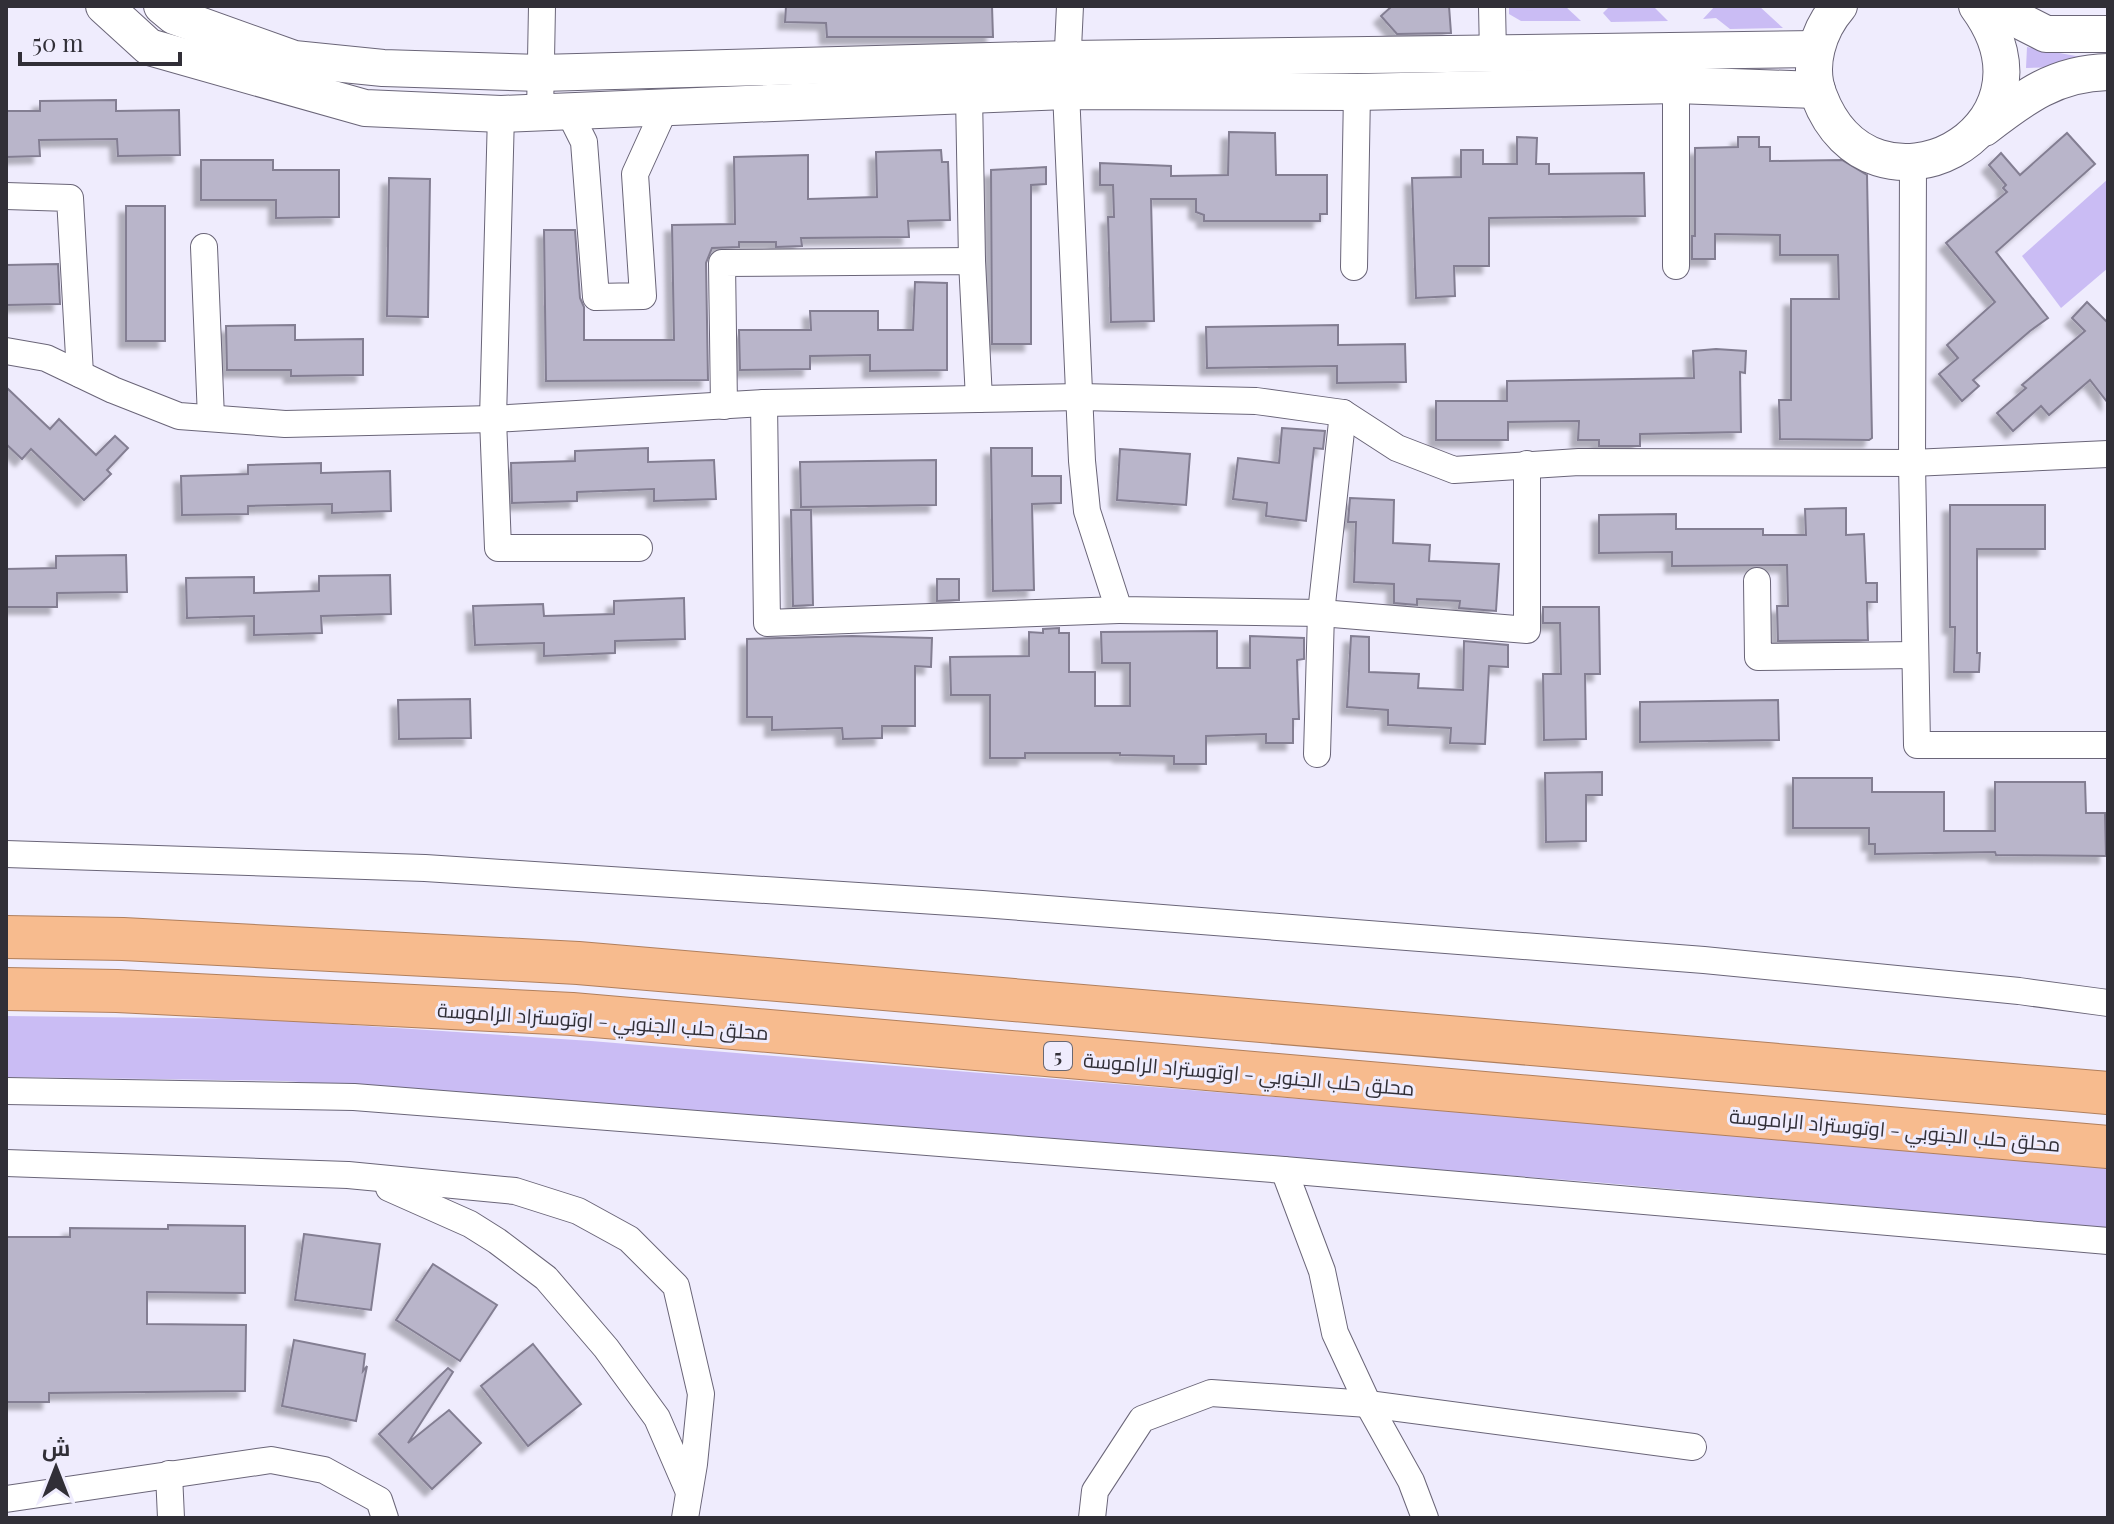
<svg xmlns="http://www.w3.org/2000/svg" width="2114" height="1524" font-family="'Playfair Display',Cairo,serif">
<defs>
<filter id="shadow"><feDropShadow dx="-7" dy="7" stdDeviation="2" flood-color="#0004"/></filter>
</defs>
<rect width="100%" height="100%" fill="#efecfd"/>
<g fill="#cabcf4">
<path d="M 1509,6 L 1565,6 L 1581,21 L 1521,21 L 1509,14 Z"/>
<path d="M 1610,6 L 1653,6 L 1668,21 L 1611,22 L 1603,13 Z"/>
<path d="M 1715,6 L 1759,6 L 1783,28 L 1730,29 L 1716,18 L 1703,19 Z"/>
<path d="M 2027,47 L 2076,56 L 2108,55 L 2108,66 L 2026,68 Z"/>
<path d="M 2108,179 L 2108,268 L 2061,308 L 2022,256 Z"/>
<path d="M 6,1016 L 261,1019 L 591,1041 L 2108,1165 L 2108,1228 L 1593,1182 L 286,1081 L 6,1077 Z"/>
</g>
<g fill="#b9b5ca" stroke="#837e92" stroke-width="2" filter="url(#shadow)">
<path d="M 786,6 L 992,6 L 993,37 L 827,37 L 826,23 L 785,22 Z"/>
<path d="M 1392,6 L 1449,6 L 1451,33 L 1397,34 L 1381,16 Z"/>
<path d="M 116,100 L 116,111 L 179,110 L 180,155 L 118,156 L 117,139 L 39,140 L 40,156 L 6,157 L 6,111 L 40,111 L 40,101 Z"/>
<path d="M 1229,132 L 1275,133 L 1276,175 L 1327,175 L 1327,214 L 1320,214 L 1320,221 L 1204,221 L 1204,215 L 1196,212 L 1196,199 L 1151,199 L 1154,321 L 1111,322 L 1108,217 L 1114,217 L 1113,185 L 1100,185 L 1100,163 L 1171,166 L 1171,176 L 1228,175 Z"/>
<path d="M 2067,133 L 2095,164 L 1996,252 L 2048,318 L 2030,331 L 1973,380 L 1979,386 L 1962,401 L 1939,374 L 1958,358 L 1947,345 L 1995,302 L 1946,243 L 2007,192 L 2003,188 L 2006,185 L 1989,165 L 2001,153 L 2020,175 Z"/>
<path d="M 1517,137 L 1537,138 L 1536,164 L 1549,164 L 1549,174 L 1644,173 L 1645,216 L 1489,218 L 1489,266 L 1454,266 L 1455,296 L 1416,298 L 1412,178 L 1461,177 L 1461,150 L 1483,150 L 1483,164 L 1517,164 Z"/>
<path d="M 1738,137 L 1759,137 L 1759,147 L 1770,147 L 1770,161 L 1842,160 L 1867,175 L 1872,438 L 1869,440 L 1780,439 L 1779,400 L 1791,400 L 1791,299 L 1839,299 L 1838,255 L 1780,255 L 1780,235 L 1715,234 L 1715,259 L 1692,259 L 1692,236 L 1695,236 L 1695,148 L 1738,147 Z"/>
<path d="M 941,150 L 942,162 L 948,162 L 950,220 L 908,221 L 909,237 L 801,238 L 802,246 L 776,247 L 776,242 L 739,242 L 739,247 L 712,248 L 706,263 L 708,380 L 546,381 L 544,230 L 575,230 L 580,298 L 584,307 L 584,340 L 674,340 L 672,225 L 735,224 L 734,157 L 808,155 L 808,199 L 877,197 L 876,152 Z"/>
<path d="M 201,160 L 273,160 L 273,170 L 339,170 L 339,217 L 276,218 L 276,200 L 201,200 Z"/>
<path d="M 1046,167 L 1046,184 L 1031,185 L 1031,344 L 992,344 L 991,170 Z"/>
<path d="M 389,178 L 430,179 L 428,317 L 387,316 Z"/>
<rect x="126" y="206" width="39" height="135"/>
<path d="M 58,264 L 60,304 L 6,305 L 6,265 Z"/>
<path d="M 915,282 L 947,283 L 947,370 L 870,371 L 870,355 L 810,356 L 810,369 L 740,370 L 739,330 L 811,330 L 810,311 L 878,311 L 878,330 L 913,330 Z"/>
<path d="M 2087,302 L 2108,323 L 2108,403 L 2090,380 L 2049,415 L 2041,406 L 2013,431 L 1997,413 L 2026,388 L 2022,385 L 2085,331 L 2072,318 Z"/>
<path d="M 295,325 L 295,340 L 363,339 L 363,375 L 291,376 L 291,370 L 227,370 L 226,326 Z"/>
<path d="M 1338,325 L 1338,345 L 1405,344 L 1406,382 L 1337,383 L 1337,366 L 1207,368 L 1206,327 Z"/>
<path d="M 1716,349 L 1746,351 L 1745,373 L 1740,372 L 1741,432 L 1640,434 L 1640,446 L 1599,446 L 1599,440 L 1578,440 L 1579,421 L 1508,422 L 1508,440 L 1436,440 L 1436,401 L 1507,401 L 1507,381 L 1694,378 L 1693,351 Z"/>
<path d="M 6,387 L 50,429 L 59,419 L 96,455 L 115,436 L 128,448 L 107,470 L 111,474 L 84,500 L 31,449 L 22,459 L 6,444 Z"/>
<path d="M 1282,428 L 1325,431 L 1323,449 L 1314,448 L 1306,521 L 1266,516 L 1267,503 L 1233,499 L 1238,458 L 1279,463 Z"/>
<path d="M 648,448 L 648,462 L 714,460 L 716,499 L 654,501 L 654,489 L 577,492 L 577,501 L 512,503 L 511,463 L 575,461 L 575,451 Z"/>
<path d="M 991,448 L 1032,448 L 1032,476 L 1061,476 L 1061,503 L 1032,504 L 1034,590 L 993,591 Z"/>
<path d="M 1120,449 L 1190,454 L 1186,505 L 1117,500 Z"/>
<path d="M 936,460 L 936,505 L 801,507 L 800,462 Z"/>
<path d="M 321,463 L 321,473 L 390,471 L 391,511 L 332,513 L 332,504 L 248,506 L 248,514 L 182,515 L 181,476 L 248,474 L 248,465 Z"/>
<path d="M 1350,498 L 1394,500 L 1393,543 L 1430,545 L 1429,561 L 1499,564 L 1496,611 L 1459,608 L 1460,601 L 1417,599 L 1417,605 L 1394,603 L 1394,584 L 1354,582 L 1356,522 L 1348,522 Z"/>
<path d="M 1950,505 L 2045,505 L 2045,549 L 1977,549 L 1977,653 L 1980,653 L 1979,672 L 1954,672 L 1955,627 L 1950,627 Z"/>
<path d="M 1846,508 L 1846,535 L 1864,534 L 1866,583 L 1877,583 L 1877,602 L 1867,602 L 1868,640 L 1778,641 L 1777,606 L 1788,606 L 1787,565 L 1672,566 L 1672,552 L 1599,553 L 1599,515 L 1676,514 L 1676,529 L 1763,529 L 1763,535 L 1806,535 L 1805,509 Z"/>
<path d="M 791,510 L 811,510 L 813,605 L 793,606 Z"/>
<path d="M 126,555 L 127,592 L 57,593 L 57,607 L 6,607 L 6,569 L 56,568 L 56,556 Z"/>
<path d="M 390,575 L 391,614 L 321,616 L 322,633 L 254,635 L 254,616 L 187,618 L 186,578 L 254,577 L 254,593 L 319,591 L 319,576 Z"/>
<path d="M 937,579 L 959,579 L 959,600 L 937,601 Z"/>
<path d="M 684,598 L 685,639 L 615,641 L 615,653 L 544,656 L 544,643 L 475,645 L 473,606 L 543,604 L 544,616 L 614,614 L 614,601 Z"/>
<path d="M 1543,607 L 1599,607 L 1600,674 L 1585,674 L 1586,739 L 1544,740 L 1543,674 L 1561,674 L 1560,623 L 1543,623 Z"/>
<path d="M 1059,628 L 1059,633 L 1069,633 L 1069,672 L 1095,672 L 1095,706 L 1130,706 L 1130,663 L 1102,663 L 1101,632 L 1217,631 L 1217,668 L 1250,668 L 1250,636 L 1304,638 L 1304,659 L 1297,660 L 1299,719 L 1293,719 L 1293,743 L 1266,743 L 1266,734 L 1206,736 L 1206,764 L 1174,764 L 1174,756 L 1120,755 L 1120,753 L 1025,753 L 1025,758 L 990,758 L 990,695 L 951,695 L 950,657 L 1029,656 L 1029,632 L 1043,633 L 1043,629 Z"/>
<path d="M 852,636 L 932,638 L 931,667 L 915,666 L 915,726 L 882,726 L 882,738 L 843,739 L 842,728 L 772,730 L 772,717 L 747,717 L 747,639 Z"/>
<path d="M 1351,636 L 1369,637 L 1369,672 L 1419,674 L 1418,688 L 1463,690 L 1464,641 L 1508,645 L 1508,667 L 1489,666 L 1485,744 L 1450,743 L 1451,728 L 1388,725 L 1388,710 L 1347,707 Z"/>
<path d="M 470,699 L 471,738 L 399,739 L 398,700 Z"/>
<path d="M 1778,700 L 1779,740 L 1640,742 L 1640,702 Z"/>
<path d="M 1602,772 L 1602,795 L 1586,795 L 1586,841 L 1546,842 L 1545,773 Z"/>
<path d="M 1793,778 L 1872,778 L 1872,792 L 1944,792 L 1944,831 L 1995,831 L 1995,782 L 2085,782 L 2086,813 L 2105,813 L 2106,856 L 1996,855 L 1995,852 L 1875,854 L 1875,844 L 1869,844 L 1869,828 L 1793,828 Z"/>
<path d="M 168,1225 L 245,1226 L 245,1293 L 147,1292 L 147,1324 L 246,1325 L 245,1391 L 49,1393 L 49,1402 L 6,1402 L 6,1237 L 70,1237 L 70,1228 L 168,1229 Z"/>
<path d="M 304,1234 L 380,1244 L 371,1310 L 295,1300 Z"/>
<path d="M 433,1264 L 497,1305 L 460,1361 L 396,1320 Z"/>
<path d="M 294,1340 L 365,1354 L 363,1371 L 367,1366 L 356,1421 L 282,1406 Z"/>
<path d="M 533,1344 L 581,1404 L 528,1446 L 481,1386 Z"/>
<path d="M 448,1368 L 453,1372 L 408,1443 L 449,1410 L 481,1443 L 432,1489 L 379,1434 Z"/>
</g>
<g fill="none" stroke-linecap="round" stroke-linejoin="round">
<g stroke="#6a6578" stroke-width="28">
<g id="minor">
<path d="M 1070,6 L 1066,91 L 1082,461 L 1087,511 L 1119,610 L 1321,613 L 1527,630 L 1527,464"/>
<path d="M 1492,6 L 1493,54"/>
<path d="M 1676,85 L 1676,266"/>
<path d="M 969,95 L 972,261"/>
<path d="M 569,112 L 584,142 L 596,297 L 643,296 L 635,174 L 665,108"/>
<path d="M 540,113 L 542,6"/>
<path d="M 501,114 L 493,419 L 498,548 L 639,548"/>
<path d="M 1913,163 L 1912,463 L 1917,745 L 2108,745"/>
<path d="M 6,196 L 70,198 L 80,374"/>
<path d="M 204,247 L 211,418"/>
<path d="M 1354,267 L 1357,92"/>
<path d="M 6,351 L 46,358 L 113,390 L 179,416 L 285,424 L 493,419 L 764,403 L 1080,397 L 1256,401 L 1343,413 L 1397,448 L 1454,470 L 1579,462 L 1912,463 L 2108,454"/>
<path d="M 764,403 L 767,623 L 1119,610"/>
<path d="M 724,406 L 722,263 L 972,261 L 979,399"/>
<path d="M 1757,581 L 1758,657 L 1915,655"/>
<path d="M 1317,754 L 1321,613 L 1343,413"/>
<path d="M 6,854 L 425,868 L 982,904 L 1704,960 L 2019,991 L 2108,1003"/>
<path d="M 6,1091 L 354,1097 L 1284,1170 L 2108,1241"/>
<path d="M 6,1163 L 348,1175 L 515,1191 L 578,1211 L 629,1239 L 676,1286 L 701,1394 L 694,1464 L 685,1518"/>
<path d="M 1284,1170 L 1322,1271 L 1335,1333 L 1368,1404 L 1411,1481 L 1425,1518"/>
<path d="M 389,1188 L 470,1224 L 497,1241 L 546,1278 L 606,1348 L 657,1418 L 689,1492"/>
<path d="M 169,1474 L 171,1518"/>
<path d="M 6,1499 L 271,1460 L 324,1470 L 379,1500 L 385,1518"/>
<path d="M 1092,1518 L 1095,1491 L 1142,1419 L 1211,1393 L 1368,1404 L 1693,1447"/>
</g>
</g>
<g stroke="#6a6578" stroke-width="38">
<g id="secondary">
<path d="M 104,6 L 149,47 L 365,108 L 501,114 L 1066,91 L 1357,92 L 1676,85 L 1817,90"/>
<path d="M 162,6 L 174,16 L 294,59 L 383,68 L 540,73 L 1069,59 L 1816,49"/>
<path d="M 1839,6 C 1818,30 1807,66 1819,96 C 1871,234 2070,132 1977,6"/>
<path d="M 1991,6 L 2046,34 L 2108,34"/>
<path d="M 1984,128 C 2024,97 2056,73 2108,72"/>
</g>
</g>
<g stroke="#b07f5d" stroke-width="44">
<g id="trunk">
<path d="M 6,937 L 123,939 L 578,963 L 2108,1093"/>
<path d="M 6,989 L 117,991 L 572,1014 L 2108,1147"/>
</g>
</g>
<use href="#minor" stroke="#fff" stroke-width="26"/>
<use href="#secondary" stroke="#fff" stroke-width="36"/>
<use href="#trunk" stroke="#f7bb8e" stroke-width="42"/>
</g>
<g text-anchor="middle" dominant-baseline="central" stroke-width="6" stroke-linejoin="round" paint-order="stroke">
<rect fill="#efecfd" stroke="#6a6872" stroke-width="2" x="1044" y="1042" width="28" height="28" rx="6"/>
<g font-size="18" font-weight="bold" fill="#312f37">
<text x="1058" y="1056">5</text>
</g>
<g font-size="20" fill="#312f37" stroke="#efecfd">
<text transform="translate(603 1020) rotate(4)">محلق حلب الجنوبي - اوتوستراد الراموسة</text>
<text transform="translate(1249 1073) rotate(5)">محلق حلب الجنوبي - اوتوستراد الراموسة</text>
<text transform="translate(1895 1129) rotate(5)">محلق حلب الجنوبي - اوتوستراد الراموسة</text>
</g>
</g>
<rect width="2114" height="1524" fill="none" stroke="#312f37" stroke-width="16"/>
<g transform="translate(56 1468)" stroke="#efecfd" stroke-width="6" paint-order="stroke">
<path d="M0-6L14 30L0 20L-14 30Z" fill="#312f37"/>
<text y="-12" font-size="22" font-weight="bold" text-anchor="middle" fill="#312f37">ش</text>
</g>
<path d="M20 52v12h160v-12" fill="none" stroke="#312f37" stroke-width="4"/>
<text x="32" y="52" font-size="24" fill="#312f37" stroke="#efecfd" stroke-width="6" paint-order="stroke">50 m</text>
</svg>
